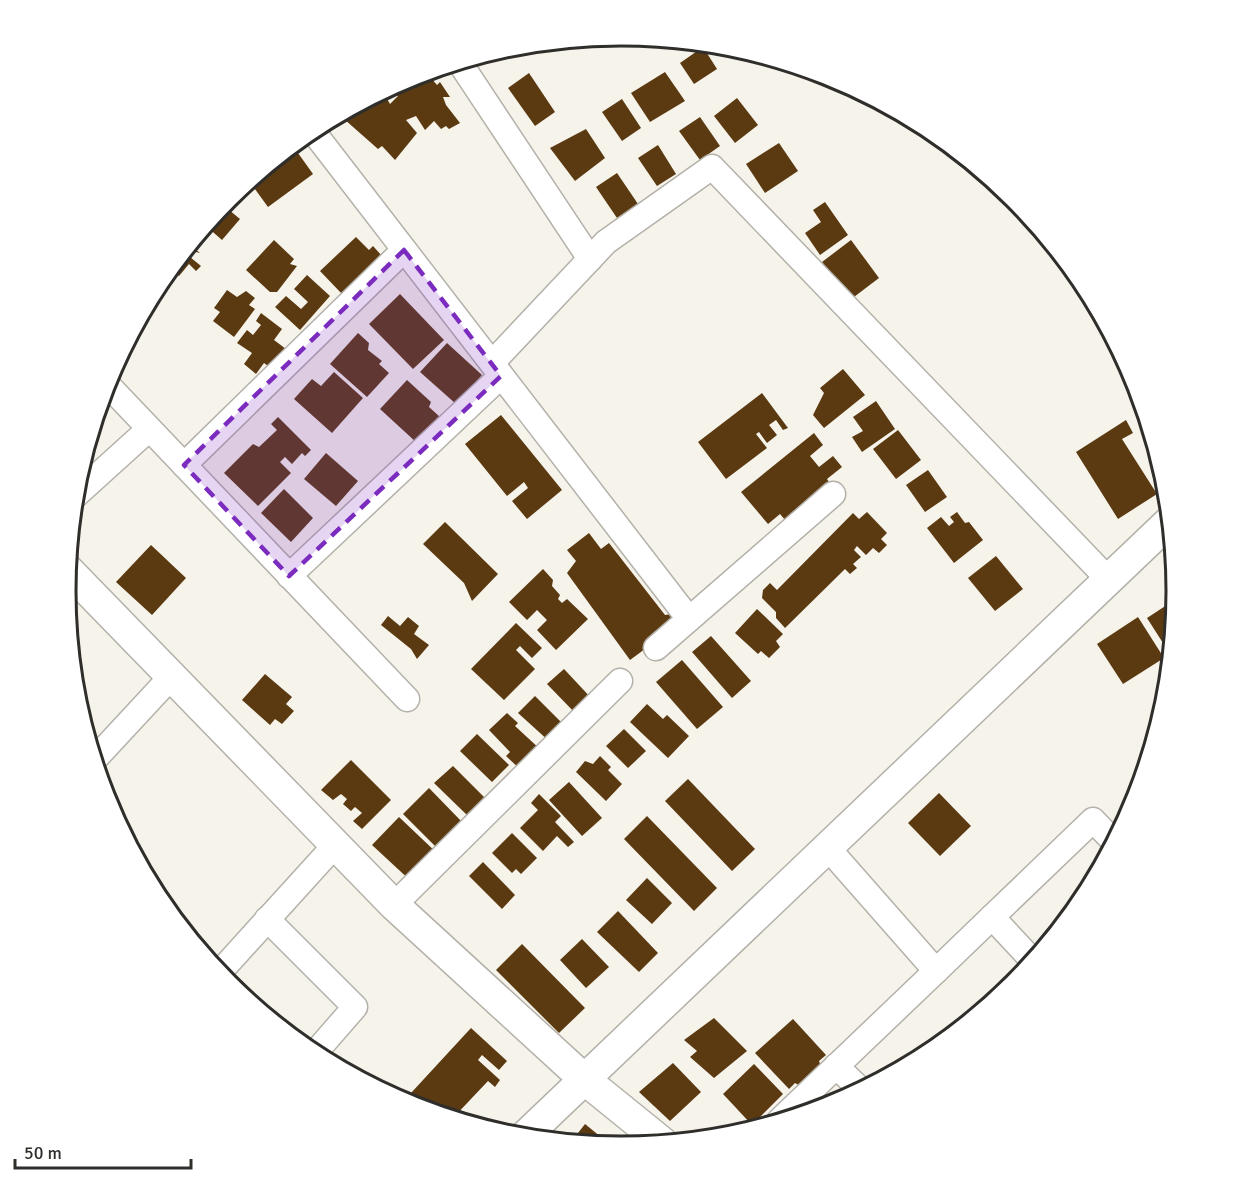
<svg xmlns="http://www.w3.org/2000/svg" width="1242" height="1183" font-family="Signika,sans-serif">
<rect width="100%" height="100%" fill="#f6f3eb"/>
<g fill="#5b3a11">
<path d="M 703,47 L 717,69 L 694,84 L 680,63 Z"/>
<path d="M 433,71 L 435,73 L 431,78 L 437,85 L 440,82 L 450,97 L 443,97 L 446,105 L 460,123 L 449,129 L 446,126 L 441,129 L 434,121 L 425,130 L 416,116 L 406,120 L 417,133 L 395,160 L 382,146 L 378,149 L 344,119 L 353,108 L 356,113 L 371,101 L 370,99 L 383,92 L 390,104 L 398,96 L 390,88 L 409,78 Z"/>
<path d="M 665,72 L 685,101 L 650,122 L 631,93 Z"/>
<path d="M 529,73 L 555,112 L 535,126 L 508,88 Z"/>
<path d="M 737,98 L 758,125 L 735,143 L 714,116 Z"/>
<path d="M 622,99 L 641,128 L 622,141 L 602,112 Z"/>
<path d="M 700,117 L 720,146 L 700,160 L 679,131 Z"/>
<path d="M 586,129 L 605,158 L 575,181 L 550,148 Z"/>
<path d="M 779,143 L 798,171 L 765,193 L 746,164 Z"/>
<path d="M 658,145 L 676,174 L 657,186 L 638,158 Z"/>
<path d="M 293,146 L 313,174 L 268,207 L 249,181 Z"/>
<path d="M 617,173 L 638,204 L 617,218 L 596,187 Z"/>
<path d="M 825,202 L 848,235 L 820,255 L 805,233 L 821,222 L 813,210 Z"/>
<path d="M 223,205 L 240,219 L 222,240 L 206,226 Z"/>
<path d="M 356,237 L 369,250 L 373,246 L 382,256 L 362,284 L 357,279 L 342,294 L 320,271 Z"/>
<path d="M 274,240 L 294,259 L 290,264 L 297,266 L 277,292 L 270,292 L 246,270 Z"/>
<path d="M 851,240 L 879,278 L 850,300 L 822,262 Z"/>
<path d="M 190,245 L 200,253 L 192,251 L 190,257 L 201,266 L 196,271 L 189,264 L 179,276 L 171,269 Z"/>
<path d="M 307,275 L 330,296 L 300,330 L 275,307 L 286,296 L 301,309 L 308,302 L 294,289 Z"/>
<path d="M 227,290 L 237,297 L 246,291 L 255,298 L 249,305 L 255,309 L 234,337 L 213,321 L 220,312 L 214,308 Z"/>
<path d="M 400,294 L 444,340 L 413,369 L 369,324 Z"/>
<path d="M 261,313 L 282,329 L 274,340 L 290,352 L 275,371 L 264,363 L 256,374 L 244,364 L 252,353 L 237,343 L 247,330 L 253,335 L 261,325 L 256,321 Z"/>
<path d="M 358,333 L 369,343 L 368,350 L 382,361 L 379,364 L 389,373 L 367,397 L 330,364 Z"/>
<path d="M 447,343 L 482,375 L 456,404 L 420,372 Z"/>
<path d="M 843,369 L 865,395 L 824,428 L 813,415 L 824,393 L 820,388 Z"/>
<path d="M 334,372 L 363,398 L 332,433 L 294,399 L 312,379 L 321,386 Z"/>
<path d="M 407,380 L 431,402 L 429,407 L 440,417 L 417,443 L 380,409 Z"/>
<path d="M 762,393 L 788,428 L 783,430 L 776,420 L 769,425 L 777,435 L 767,443 L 759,432 L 756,434 L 767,448 L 726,479 L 698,442 Z"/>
<path d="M 876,401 L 895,429 L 862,452 L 852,437 L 863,431 L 853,417 Z"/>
<path d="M 501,415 L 562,490 L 527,519 L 512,501 L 528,488 L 524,482 L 507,496 L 465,444 Z"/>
<path d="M 278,417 L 311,450 L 305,456 L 302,453 L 292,464 L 285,457 L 280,462 L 291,473 L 258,506 L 224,473 L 253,444 L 259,447 L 277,430 L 271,424 Z"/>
<path d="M 1126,420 L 1133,433 L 1122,439 L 1157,494 L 1118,519 L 1076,452 Z"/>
<path d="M 898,430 L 921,460 L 896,479 L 873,449 Z"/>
<path d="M 814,433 L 823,445 L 810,456 L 819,467 L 833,456 L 842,467 L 827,479 L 831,485 L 786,521 L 780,514 L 768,524 L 741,492 Z"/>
<path d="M 326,453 L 358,481 L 336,506 L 304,479 Z"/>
<path d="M 928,470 L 947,497 L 925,512 L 906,485 Z"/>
<path d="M 284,489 L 313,518 L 291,542 L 261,513 Z"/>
<path d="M 867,512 L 887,533 L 881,539 L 887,545 L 879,553 L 873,548 L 866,555 L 857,546 L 854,550 L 861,557 L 853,564 L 857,568 L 850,574 L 845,569 L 785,628 L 776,618 L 776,612 L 762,598 L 763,590 L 770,583 L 777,590 L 853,513 L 859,519 Z"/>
<path d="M 957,512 L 965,523 L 969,522 L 983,540 L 954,563 L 927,528 L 941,517 L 949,526 L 954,522 L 950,517 Z"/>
<path d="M 445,522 L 498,574 L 472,601 L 464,583 L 423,544 Z"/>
<path d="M 589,533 L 601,549 L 609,543 L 665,615 L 672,614 L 679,624 L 630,660 L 567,573 L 576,561 L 567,550 Z"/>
<path d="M 151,545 L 186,578 L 152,615 L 116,582 Z"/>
<path d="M 996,556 L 1023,589 L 995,611 L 968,578 Z"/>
<path d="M 543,569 L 553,580 L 552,586 L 560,595 L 558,599 L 562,603 L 567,599 L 588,619 L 556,650 L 537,630 L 547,620 L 537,610 L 527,620 L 509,602 Z"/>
<path d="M 1176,599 L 1170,654 L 1147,618 Z"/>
<path d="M 757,609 L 783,634 L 776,641 L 780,647 L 769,658 L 761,651 L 758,654 L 735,633 Z"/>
<path d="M 388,616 L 400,626 L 408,617 L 419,626 L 414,634 L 429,645 L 417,659 L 411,649 L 381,625 Z"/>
<path d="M 1138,617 L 1164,658 L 1123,684 L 1097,644 Z"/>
<path d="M 516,623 L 542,648 L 532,658 L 520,646 L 516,650 L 535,669 L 504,700 L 471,669 Z"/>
<path d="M 711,636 L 751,681 L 732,698 L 692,652 Z"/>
<path d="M 682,660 L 723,707 L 697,729 L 656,682 Z"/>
<path d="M 564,669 L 593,700 L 577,715 L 547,684 Z"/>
<path d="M 265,674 L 292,697 L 286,704 L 294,711 L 282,724 L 275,719 L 270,725 L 242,700 Z"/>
<path d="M 535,696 L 566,727 L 550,742 L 518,713 Z"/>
<path d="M 647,704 L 663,719 L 667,715 L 689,736 L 668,758 L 630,722 Z"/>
<path d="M 1164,705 L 1159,722 L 1153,712 Z"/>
<path d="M 507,713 L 518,723 L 515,726 L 541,750 L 522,771 L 506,756 L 510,752 L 489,730 Z"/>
<path d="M 624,729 L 646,751 L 628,768 L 606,746 Z"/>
<path d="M 477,734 L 509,765 L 492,782 L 460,751 Z"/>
<path d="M 600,756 L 611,767 L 608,770 L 622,784 L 606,801 L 576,772 L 585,761 L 593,764 Z"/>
<path d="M 351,760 L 391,800 L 362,829 L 353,821 L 362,813 L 355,807 L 351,811 L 343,804 L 347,799 L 341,794 L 333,800 L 321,790 Z"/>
<path d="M 453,766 L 487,800 L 469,817 L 434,783 Z"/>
<path d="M 688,779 L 755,849 L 732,871 L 665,801 Z"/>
<path d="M 569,782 L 602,818 L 582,836 L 549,800 Z"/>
<path d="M 429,788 L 463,823 L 437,848 L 403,814 Z"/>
<path d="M 939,793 L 971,826 L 940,856 L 908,823 Z"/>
<path d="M 539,794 L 561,816 L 555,822 L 574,842 L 568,847 L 557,836 L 543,851 L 520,828 L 538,810 L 531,803 Z"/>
<path d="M 647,816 L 717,888 L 694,911 L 624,839 Z"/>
<path d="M 399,817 L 439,855 L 413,883 L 372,845 Z"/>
<path d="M 512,833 L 537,858 L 521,874 L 516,869 L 512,873 L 492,853 Z"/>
<path d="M 483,862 L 515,895 L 502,909 L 469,876 Z"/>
<path d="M 647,878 L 672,903 L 652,924 L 626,900 Z"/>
<path d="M 618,911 L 658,953 L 639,972 L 597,932 Z"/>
<path d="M 582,939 L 609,967 L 586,988 L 560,960 Z"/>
<path d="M 522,944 L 585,1008 L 559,1033 L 496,970 Z"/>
<path d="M 714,1018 L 747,1051 L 714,1078 L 690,1057 L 697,1051 L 684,1040 Z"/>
<path d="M 793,1019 L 826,1055 L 819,1061 L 822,1069 L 802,1087 L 795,1083 L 789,1089 L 755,1053 Z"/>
<path d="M 471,1028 L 507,1061 L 499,1070 L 482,1055 L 478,1060 L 500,1080 L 495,1087 L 488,1081 L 453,1118 L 432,1112 L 411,1093 Z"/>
<path d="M 673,1063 L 701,1092 L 670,1121 L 639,1092 Z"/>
<path d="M 754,1064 L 783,1094 L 752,1125 L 723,1094 Z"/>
<path d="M 585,1124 L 612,1146 L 571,1142 Z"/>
</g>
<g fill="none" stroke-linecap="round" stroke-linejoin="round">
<g stroke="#b3b1a9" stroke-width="27">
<g id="minor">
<path d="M 460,63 L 590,259"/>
<path d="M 312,130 L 689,619"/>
<path d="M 492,363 L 606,242 L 712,167 L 1108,579"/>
<path d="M 106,383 L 407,699"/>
<path d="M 184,465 L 404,250"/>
<path d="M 75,496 L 149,429"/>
<path d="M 289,576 L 501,376"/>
<path d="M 656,648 L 833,494"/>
<path d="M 94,760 L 171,677"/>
<path d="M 827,847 L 936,971 L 992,917 L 1033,961"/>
<path d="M 394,905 L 620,681"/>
<path d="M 992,917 L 1093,820 L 1114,842"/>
<path d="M 267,919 L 355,1007 L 314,1054"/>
<path d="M 219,973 L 336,844"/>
<path d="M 836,1066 L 861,1090"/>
<path d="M 779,1121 L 936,971"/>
</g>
</g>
<g stroke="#b3b1a9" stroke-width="33">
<g id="tertiary">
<path d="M 68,570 L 394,905 L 584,1079 L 663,1143"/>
<path d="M 524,1137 L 1170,521"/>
</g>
</g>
<use href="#minor" stroke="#fff" stroke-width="24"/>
<use href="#tertiary" stroke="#fff" stroke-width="30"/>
</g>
<path fill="#7b2cbf" fill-opacity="0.2" stroke="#7b2cbf" stroke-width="4.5" stroke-dasharray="12 8" stroke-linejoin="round" d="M 404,250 L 501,376 L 289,576 L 184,465 Z"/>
<path d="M0 0H1242V1183H0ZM76 591a545 545 0 1 1 1090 0a545 545 0 1 1-1090 0Z" fill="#fff" fill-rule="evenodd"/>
<path fill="none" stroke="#2f2e2b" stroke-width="3" d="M76 591a545 545 0 1 1 1090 0a545 545 0 1 1-1090 0Z"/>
<path d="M15 1159v9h176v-9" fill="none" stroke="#2f2e2b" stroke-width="3"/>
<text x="24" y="1159" font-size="18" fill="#2f2e2b" stroke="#ffffff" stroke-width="4.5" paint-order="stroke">50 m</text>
</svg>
